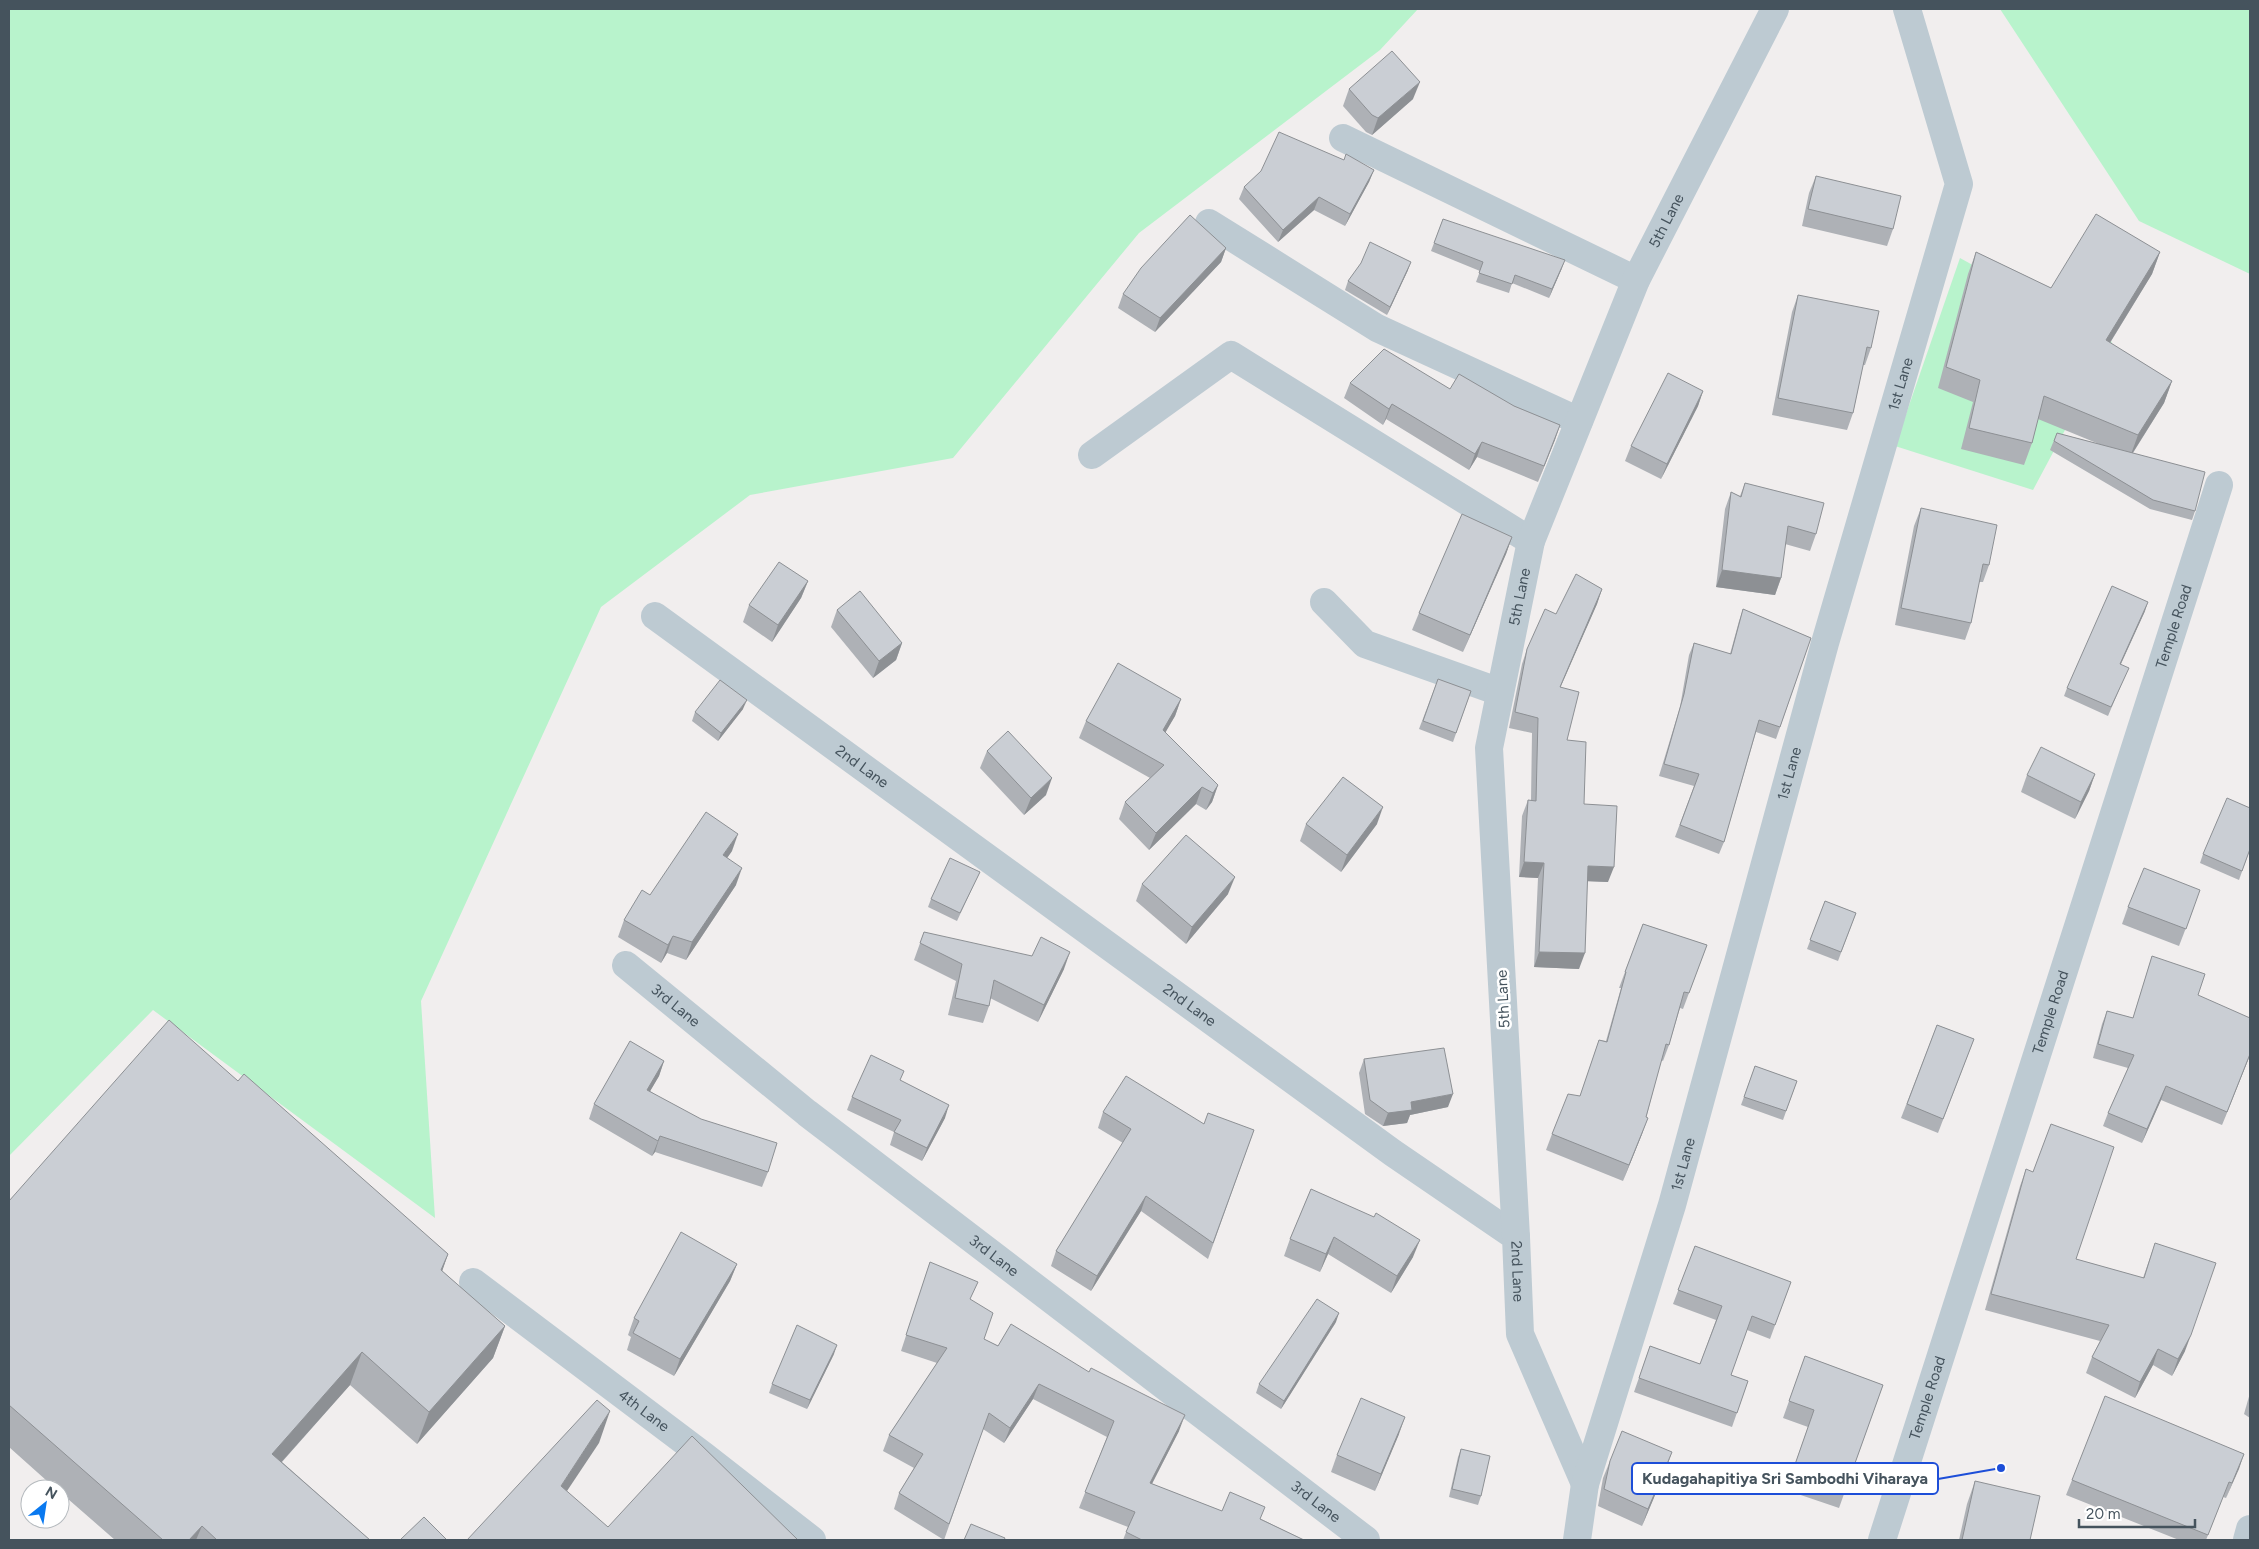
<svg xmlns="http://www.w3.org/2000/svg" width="2259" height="1549" font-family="Figtree,sans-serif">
<rect width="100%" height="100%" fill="#f1eeee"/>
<g fill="#b8f3cc">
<path d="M 9,9 L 1418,9 L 1380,50 L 1139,233 L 953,458 L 750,495 L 601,607 L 421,1001 L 435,1218 L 153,1010 L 9,1156 Z"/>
<path d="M 2000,9 L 2250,9 L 2250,274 L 2139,221 Z"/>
<path d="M 1960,258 L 2112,342 L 2033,490 L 1895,446 Z"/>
</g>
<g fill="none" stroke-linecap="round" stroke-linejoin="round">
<g stroke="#bdcad2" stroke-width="28">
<path d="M 1343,138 L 1636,280"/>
<path d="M 1209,223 L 1377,328 L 1579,421"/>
<path d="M 1092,455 L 1231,355 L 1531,541"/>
<path d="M 1324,602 L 1365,644 L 1500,692"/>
<path id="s1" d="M 655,616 L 1393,1153 L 1516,1237 L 1520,1334 L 1585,1484"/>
<path id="s2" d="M 626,965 L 807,1113 L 1366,1540"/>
<path id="s3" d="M 1516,1237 L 1489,748 L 1531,541 L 1636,280 L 1775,9"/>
<path id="s4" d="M 473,1282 L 704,1456 L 812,1540"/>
<path id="s5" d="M 1577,1540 L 1585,1484 L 1672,1205 L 1825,643 L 1959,184 L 1907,9"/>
<path id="s6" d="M 1882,1540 L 2219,485"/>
<path d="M 2247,1540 L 2250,1529"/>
</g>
</g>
<g fill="#aeb1b6">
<path d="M 1349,89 L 1413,99 L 1372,135 L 1366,132 L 1343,106 Z"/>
<path d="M 1344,160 L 1374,170 L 1369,182 L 1345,226 L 1314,210 L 1278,242 L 1239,199 L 1244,187 Z"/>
<path d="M 1816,176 L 1893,229 L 1887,246 L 1802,226 L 1809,193 Z"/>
<path d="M 1443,219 L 1562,268 L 1549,298 L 1512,283 L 1509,293 L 1476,282 L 1480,271 L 1431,251 Z"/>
<path d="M 1226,248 L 1221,262 L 1155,332 L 1118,308 L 1123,294 Z"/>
<path d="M 1976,252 L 2051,288 L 2160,252 L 2152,274 L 2110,343 L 2172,381 L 2164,403 L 2133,453 L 2195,511 L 2192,520 L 2150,509 L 2050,450 L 2057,433 L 2099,444 L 2038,419 L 2032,443 L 2024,465 L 1961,449 L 1973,402 L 1938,388 L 1968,274 Z"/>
<path d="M 1408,270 L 1387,315 L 1345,290 L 1348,281 Z"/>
<path d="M 1798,295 L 1871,348 L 1865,365 L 1863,365 L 1853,413 L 1847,430 L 1772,415 L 1792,312 Z"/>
<path d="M 1350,383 L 1450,389 L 1514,406 L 1560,425 L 1538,482 L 1477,457 L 1469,470 L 1386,419 L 1383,425 L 1344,398 Z"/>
<path d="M 1703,391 L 1698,406 L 1661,479 L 1625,461 L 1631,446 Z"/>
<path d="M 1745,483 L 1816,534 L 1810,551 L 1785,544 L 1781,578 L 1775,595 L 1716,587 L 1725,509 L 1731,492 L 1740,496 Z"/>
<path d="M 1921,508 L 1989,565 L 1983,582 L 1979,582 L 1971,623 L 1965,640 L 1895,625 L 1914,526 Z"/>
<path d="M 1512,537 L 1506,554 L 1463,652 L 1412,630 L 1419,613 Z"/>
<path d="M 808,581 L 801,598 L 772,642 L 743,622 L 749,605 Z"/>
<path d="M 1602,589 L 1597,604 L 1560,687 L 1567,740 L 1584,804 L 1608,882 L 1587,881 L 1579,969 L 1534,967 L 1538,878 L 1519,877 L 1522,816 L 1528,800 L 1531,801 L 1532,733 L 1509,728 L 1522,664 L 1527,649 L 1556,614 Z"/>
<path d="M 1743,609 L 1811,638 L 1776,739 L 1756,732 L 1724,842 L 1719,854 L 1675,837 L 1694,786 L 1659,776 L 1680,707 L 1689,655 L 1694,643 L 1730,654 L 1739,621 Z"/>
<path d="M 837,610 L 902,643 L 896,660 L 873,678 L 831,627 Z"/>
<path d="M 2145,611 L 2121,664 L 2125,676 L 2108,716 L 2064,696 L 2067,688 Z"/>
<path d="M 1438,679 L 1471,691 L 1453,742 L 1419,729 Z"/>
<path d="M 1181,699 L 1175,716 L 1165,732 L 1218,785 L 1212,802 L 1206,810 L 1196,804 L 1149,850 L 1119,819 L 1125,802 L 1150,778 L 1079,738 L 1086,721 Z"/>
<path d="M 743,709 L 718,741 L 692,721 L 695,712 Z"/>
<path d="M 987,751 L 1046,795 L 1024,815 L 980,768 Z"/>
<path d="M 2095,774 L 2089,791 L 2075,819 L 2021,792 L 2027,775 Z"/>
<path d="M 1306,824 L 1377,824 L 1341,872 L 1300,841 Z"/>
<path d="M 2250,849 L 2239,880 L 2200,863 L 2203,854 Z"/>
<path d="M 732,851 L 727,858 L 736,885 L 686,960 L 667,953 L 661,963 L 618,937 L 624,920 L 650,895 Z"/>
<path d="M 980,872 L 976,880 L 957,921 L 928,907 L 931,899 Z"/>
<path d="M 1142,884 L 1228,894 L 1186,944 L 1136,901 Z"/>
<path d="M 1825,901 L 1856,913 L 1838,961 L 1807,949 Z"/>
<path d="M 2128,907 L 2194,907 L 2179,946 L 2122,924 Z"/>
<path d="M 1643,924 L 1707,945 L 1683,1009 L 1680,1008 L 1669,1045 L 1663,1061 L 1661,1060 L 1642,1134 L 1623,1181 L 1546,1150 L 1552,1134 L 1580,1096 L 1599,1040 L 1606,1041 L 1621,988 L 1619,988 Z"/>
<path d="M 924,932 L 1064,969 L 1038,1022 L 990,998 L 989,1006 L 983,1023 L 948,1015 L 956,981 L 914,960 Z"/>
<path d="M 2152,956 L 2198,995 L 2250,1055 L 2222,1125 L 2161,1100 L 2142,1143 L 2103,1126 L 2108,1113 L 2128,1068 L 2093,1058 L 2102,1024 L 2107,1011 L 2133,1018 Z"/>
<path d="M 1937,1025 L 1974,1039 L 1938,1133 L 1901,1118 Z"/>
<path d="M 1364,1059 L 1448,1107 L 1410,1115 L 1407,1123 L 1383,1126 L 1365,1114 L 1359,1073 Z"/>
<path d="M 664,1061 L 659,1076 L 650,1091 L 768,1172 L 762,1187 L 655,1152 L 652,1156 L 589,1119 L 594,1104 Z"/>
<path d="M 1755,1066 L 1797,1081 L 1783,1120 L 1741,1105 Z"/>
<path d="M 900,1080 L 945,1118 L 922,1161 L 890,1145 L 894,1132 L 847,1110 L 852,1097 Z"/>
<path d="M 238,1081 L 448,1254 L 442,1271 L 505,1326 L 493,1358 L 417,1444 L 350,1385 L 282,1462 L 370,1540 L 115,1540 L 60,1492 L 60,1489 L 56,1489 L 9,1447 L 9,1201 Z"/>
<path d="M 1103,1112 L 1254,1130 L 1208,1259 L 1141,1211 L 1091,1291 L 1051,1266 L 1056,1251 L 1123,1143 L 1098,1128 Z"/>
<path d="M 2026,1169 L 2076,1259 L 2143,1278 L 2155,1243 L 2185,1351 L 2172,1376 L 2153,1365 L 2135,1398 L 2086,1373 L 2092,1357 L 2100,1341 L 1985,1310 L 2020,1186 Z"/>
<path d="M 1311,1189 L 1413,1257 L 1391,1293 L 1328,1254 L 1320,1272 L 1284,1256 L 1290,1239 Z"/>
<path d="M 1695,1246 L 1791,1282 L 1770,1339 L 1747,1330 L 1731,1375 L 1748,1381 L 1732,1427 L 1634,1392 L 1650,1346 L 1700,1364 L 1716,1320 L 1673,1304 Z"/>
<path d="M 930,1262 L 971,1300 L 984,1339 L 1179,1431 L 1152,1484 L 1222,1511 L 1261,1519 L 1304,1540 L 1123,1540 L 1128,1527 L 1079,1508 L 1107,1437 L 1033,1399 L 1004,1443 L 983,1429 L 944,1540 L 894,1509 L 899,1493 L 914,1468 L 883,1451 L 889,1435 L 937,1363 L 901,1351 Z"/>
<path d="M 737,1264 L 730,1281 L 674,1376 L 627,1350 L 631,1337 L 628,1335 L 634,1318 Z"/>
<path d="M 1336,1322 L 1281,1409 L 1256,1393 L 1259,1384 Z"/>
<path d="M 834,1354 L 807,1409 L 769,1393 L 772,1384 Z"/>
<path d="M 1805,1356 L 1883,1385 L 1839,1508 L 1786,1490 L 1808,1427 L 1783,1418 Z"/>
<path d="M 2250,1393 L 2250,1418 L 2244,1414 Z"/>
<path d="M 1399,1434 L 1375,1491 L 1331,1472 L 1337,1455 Z"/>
<path d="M 1461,1449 L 1481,1496 L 1478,1505 L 1449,1497 L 1458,1457 Z"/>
<path d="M 2244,1454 L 2226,1498 L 2223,1497 L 2206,1540 L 2179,1540 L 2066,1495 L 2072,1480 Z"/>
<path d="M 1610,1461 L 1666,1469 L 1642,1526 L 1598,1506 L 1603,1478 Z"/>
<path d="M 1975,1481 L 2030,1540 L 1959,1540 L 1967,1504 Z"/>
</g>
<g fill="#8d9094">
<path d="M 1420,82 L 1413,99 L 1372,135 L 1378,118 Z"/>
<path d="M 1374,170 L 1369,182 L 1345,226 L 1350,214 Z"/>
<path d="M 1319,197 L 1314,210 L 1278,242 L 1283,230 Z"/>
<path d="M 1226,248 L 1221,262 L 1155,332 L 1160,318 Z"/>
<path d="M 2160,252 L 2152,274 L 2098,362 L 2106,340 Z"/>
<path d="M 1565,260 L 1562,268 L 1549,298 L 1552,289 Z"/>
<path d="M 1411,262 L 1408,270 L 1387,315 L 1390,307 Z"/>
<path d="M 2172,381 L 2164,403 L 2130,457 L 2138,435 Z"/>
<path d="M 1703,391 L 1698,406 L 1661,479 L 1667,464 Z"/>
<path d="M 1392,404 L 1386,419 L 1383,425 L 1389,409 Z"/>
<path d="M 1560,425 L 1555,440 L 1538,482 L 1544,466 Z"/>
<path d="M 1482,442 L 1477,457 L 1469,470 L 1475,454 Z"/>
<path d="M 1512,537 L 1506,554 L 1463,652 L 1470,635 Z"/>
<path d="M 1722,570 L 1781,578 L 1775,595 L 1716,587 Z"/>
<path d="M 808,581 L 801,598 L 772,642 L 778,625 Z"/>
<path d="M 1602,589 L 1597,604 L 1554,702 L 1560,687 Z"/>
<path d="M 2148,602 L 2145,611 L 2117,672 L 2120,664 Z"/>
<path d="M 902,643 L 896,660 L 873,678 L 879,661 Z"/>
<path d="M 1181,699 L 1175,716 L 1157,747 L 1163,730 Z"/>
<path d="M 747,700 L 743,709 L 718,741 L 721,733 Z"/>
<path d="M 2095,774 L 2089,791 L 2075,819 L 2081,802 Z"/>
<path d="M 1052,778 L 1046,795 L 1024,815 L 1031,798 Z"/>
<path d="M 1218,785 L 1212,802 L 1206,810 L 1213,793 Z"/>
<path d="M 1202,787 L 1196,804 L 1149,850 L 1156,833 Z"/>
<path d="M 1383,807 L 1377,824 L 1341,872 L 1347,855 Z"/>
<path d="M 738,834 L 732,851 L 717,872 L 723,855 Z"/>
<path d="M 1524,862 L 1544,863 L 1538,878 L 1519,877 Z"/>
<path d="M 1588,866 L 1614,867 L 1608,882 L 1582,881 Z"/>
<path d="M 742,868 L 736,885 L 686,960 L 692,942 Z"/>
<path d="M 1235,877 L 1228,894 L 1186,944 L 1192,927 Z"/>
<path d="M 673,936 L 667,953 L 661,963 L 668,945 Z"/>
<path d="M 1070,952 L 1064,969 L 1038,1022 L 1044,1005 Z"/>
<path d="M 1539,952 L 1585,953 L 1579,969 L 1534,967 Z"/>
<path d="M 2250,1054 L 2250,1055 L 2222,1125 L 2227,1112 Z"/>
<path d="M 664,1061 L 659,1076 L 642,1105 L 647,1090 Z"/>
<path d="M 2166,1086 L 2161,1100 L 2142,1143 L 2147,1129 Z"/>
<path d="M 1453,1094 L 1448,1107 L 1410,1115 L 1407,1123 L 1383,1126 L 1388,1113 L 1411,1102 Z"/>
<path d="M 949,1105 L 945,1118 L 922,1161 L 927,1148 Z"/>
<path d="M 1648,1118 L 1642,1134 L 1623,1181 L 1629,1165 Z"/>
<path d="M 660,1136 L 655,1152 L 652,1156 Z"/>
<path d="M 1146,1196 L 1141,1211 L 1091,1291 L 1097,1276 Z"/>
<path d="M 1334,1237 L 1328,1254 L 1320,1272 L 1326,1254 Z"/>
<path d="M 1420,1240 L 1413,1257 L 1391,1293 L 1397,1276 Z"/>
<path d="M 448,1254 L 437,1286 L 441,1270 Z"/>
<path d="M 737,1264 L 730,1281 L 674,1376 L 680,1359 Z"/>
<path d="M 1339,1313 L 1336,1322 L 1281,1409 L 1284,1401 Z"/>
<path d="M 505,1326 L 493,1358 L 417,1444 L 429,1412 Z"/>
<path d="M 2191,1335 L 2185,1351 L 2172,1376 L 2178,1359 Z"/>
<path d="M 837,1345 L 834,1354 L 807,1409 L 810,1400 Z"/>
<path d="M 2158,1349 L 2153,1365 L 2135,1398 L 2140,1382 Z"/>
<path d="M 362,1352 L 350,1385 L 260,1486 L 272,1454 Z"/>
<path d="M 1039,1384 L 1033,1399 L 1004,1443 L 1010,1428 Z"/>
<path d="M 610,1411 L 599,1443 L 549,1518 L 561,1486 Z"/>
<path d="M 1185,1415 L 1179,1431 L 1144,1499 L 1150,1483 Z"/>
<path d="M 1405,1417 L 1399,1434 L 1375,1491 L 1381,1474 Z"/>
<path d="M 1672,1452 L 1666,1469 L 1642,1526 L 1648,1509 Z"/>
<path d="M 2244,1454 L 2239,1469 L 2226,1498 L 2232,1483 Z"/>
<path d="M 202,1526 L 196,1540 L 189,1540 Z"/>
</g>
<g fill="#caced4" stroke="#8d9094">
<path d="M 1392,51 L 1420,82 L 1378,118 L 1372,115 L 1349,89 Z"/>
<path d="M 1279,132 L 1344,160 L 1346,154 L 1374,170 L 1350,214 L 1319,197 L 1283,230 L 1244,187 L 1261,171 Z"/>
<path d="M 1816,176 L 1901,196 L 1893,229 L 1808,209 Z"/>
<path d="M 2096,214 L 2160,252 L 2106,340 L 2172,381 L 2138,435 L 2044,396 L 2032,443 L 1969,428 L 1980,380 L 1946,367 L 1976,252 L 2051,288 Z"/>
<path d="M 1190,215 L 1226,248 L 1160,318 L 1123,294 L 1141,268 Z"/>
<path d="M 1443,219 L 1565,260 L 1552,289 L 1515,275 L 1512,284 L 1479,273 L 1483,262 L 1434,243 Z"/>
<path d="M 1370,242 L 1411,262 L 1390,307 L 1348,281 L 1361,263 Z"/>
<path d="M 1798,295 L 1879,311 L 1871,348 L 1867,347 L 1853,413 L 1778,398 Z"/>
<path d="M 1384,349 L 1450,389 L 1459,374 L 1514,406 L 1560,425 L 1544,466 L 1482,442 L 1475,454 L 1392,404 L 1389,409 L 1350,383 Z"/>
<path d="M 1668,373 L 1703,391 L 1667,464 L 1631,446 Z"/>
<path d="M 2057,433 L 2205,472 L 2195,511 L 2153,500 L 2054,441 Z"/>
<path d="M 1745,483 L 1824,503 L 1816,534 L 1788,526 L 1781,578 L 1722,570 L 1731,492 L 1741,497 Z"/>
<path d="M 1921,508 L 1997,525 L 1989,565 L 1983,564 L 1971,623 L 1901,608 Z"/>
<path d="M 1462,514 L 1512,537 L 1470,635 L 1419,613 Z"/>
<path d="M 779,562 L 808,581 L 778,625 L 749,605 Z"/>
<path d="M 1576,574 L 1602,589 L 1560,687 L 1579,692 L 1567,740 L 1586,742 L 1584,804 L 1617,806 L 1614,867 L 1588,866 L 1585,953 L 1539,952 L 1544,863 L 1524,862 L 1528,800 L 1536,801 L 1538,718 L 1515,712 L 1527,649 L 1545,609 L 1556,614 Z"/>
<path d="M 2112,586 L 2148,602 L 2120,664 L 2129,668 L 2111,707 L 2067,688 Z"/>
<path d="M 860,591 L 902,643 L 879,661 L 837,610 Z"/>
<path d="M 1743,609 L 1811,638 L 1780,727 L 1759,720 L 1724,842 L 1680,825 L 1699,774 L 1664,764 L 1684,694 L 1694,643 L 1731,654 Z"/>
<path d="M 1118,663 L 1181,699 L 1163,730 L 1218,785 L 1213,793 L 1202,787 L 1156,833 L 1125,802 L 1164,765 L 1086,721 Z"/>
<path d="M 1438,679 L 1471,691 L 1456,733 L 1423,721 Z"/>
<path d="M 720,680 L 747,700 L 721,733 L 695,712 Z"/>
<path d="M 1008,731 L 1052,778 L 1031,798 L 987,751 Z"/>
<path d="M 2041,747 L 2095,774 L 2081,802 L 2027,775 Z"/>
<path d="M 1343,777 L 1383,807 L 1347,855 L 1306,824 Z"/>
<path d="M 2227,798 L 2250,808 L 2250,849 L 2242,871 L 2203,854 Z"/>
<path d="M 706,812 L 738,834 L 723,855 L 742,868 L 692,942 L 673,936 L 668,945 L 624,920 L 642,890 L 650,895 Z"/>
<path d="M 1186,835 L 1235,877 L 1192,927 L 1142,884 Z"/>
<path d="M 950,858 L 980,872 L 960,913 L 931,899 Z"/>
<path d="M 2144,868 L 2200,890 L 2186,929 L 2128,907 Z"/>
<path d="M 1825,901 L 1856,913 L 1841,952 L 1810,940 Z"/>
<path d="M 1643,924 L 1707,945 L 1689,993 L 1684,992 L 1669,1045 L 1666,1044 L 1646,1117 L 1648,1118 L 1629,1165 L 1552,1134 L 1568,1094 L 1580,1096 L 1599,1040 L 1607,1042 L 1626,972 L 1625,972 Z"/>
<path d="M 924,932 L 1032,956 L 1041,937 L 1070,952 L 1044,1005 L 994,980 L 989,1006 L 955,998 L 962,964 L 920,943 Z"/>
<path d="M 2152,956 L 2205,974 L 2198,995 L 2250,1018 L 2250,1054 L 2227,1112 L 2166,1086 L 2147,1129 L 2108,1113 L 2134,1055 L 2098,1044 L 2107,1011 L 2133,1018 Z"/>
<path d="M 169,1020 L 238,1081 L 244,1074 L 448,1254 L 441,1270 L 505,1326 L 429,1412 L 362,1352 L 272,1454 L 370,1540 L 217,1540 L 202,1526 L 189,1540 L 163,1540 L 9,1405 L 9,1201 Z"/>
<path d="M 1937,1025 L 1974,1039 L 1943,1119 L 1907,1104 Z"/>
<path d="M 630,1041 L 664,1061 L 647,1090 L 701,1119 L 777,1143 L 768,1172 L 660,1136 L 658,1141 L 594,1104 Z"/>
<path d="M 1444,1048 L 1453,1094 L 1411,1102 L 1412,1110 L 1388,1113 L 1370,1100 L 1364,1059 Z"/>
<path d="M 871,1055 L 904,1071 L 900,1080 L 949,1105 L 927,1148 L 894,1132 L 901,1120 L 852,1097 Z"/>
<path d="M 1755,1066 L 1797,1081 L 1786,1111 L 1744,1097 Z"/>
<path d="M 1126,1076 L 1204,1124 L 1208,1113 L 1254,1130 L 1213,1243 L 1146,1196 L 1097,1276 L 1056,1251 L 1131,1129 L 1103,1112 Z"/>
<path d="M 2051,1124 L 2114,1147 L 2076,1259 L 2144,1278 L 2155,1243 L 2216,1263 L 2191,1335 L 2178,1359 L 2158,1349 L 2140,1382 L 2092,1357 L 2109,1325 L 1991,1294 L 2026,1169 L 2033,1172 Z"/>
<path d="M 1311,1189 L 1374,1217 L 1376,1213 L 1420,1240 L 1397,1276 L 1334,1237 L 1326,1254 L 1290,1239 Z"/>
<path d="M 681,1232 L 737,1264 L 680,1359 L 633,1333 L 639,1321 L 634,1318 Z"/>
<path d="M 1695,1246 L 1791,1282 L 1775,1325 L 1752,1316 L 1731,1375 L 1748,1381 L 1737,1413 L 1639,1378 L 1650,1346 L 1700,1364 L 1722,1306 L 1678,1290 Z"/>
<path d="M 930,1262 L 978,1282 L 970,1299 L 993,1313 L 984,1339 L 998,1346 L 1011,1324 L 1089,1372 L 1091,1368 L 1185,1415 L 1150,1483 L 1222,1511 L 1230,1492 L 1265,1507 L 1260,1519 L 1304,1540 L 1142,1540 L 1126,1532 L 1135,1512 L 1085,1492 L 1114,1421 L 1039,1384 L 1010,1428 L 989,1413 L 949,1524 L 899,1493 L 923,1454 L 889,1435 L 947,1348 L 906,1335 Z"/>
<path d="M 1317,1299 L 1339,1313 L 1284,1401 L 1259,1384 Z"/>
<path d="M 797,1325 L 837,1345 L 810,1400 L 772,1384 Z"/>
<path d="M 1805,1356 L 1883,1385 L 1845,1491 L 1792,1473 L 1814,1410 L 1789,1401 Z"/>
<path d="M 2105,1396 L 2244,1454 L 2232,1483 L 2229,1482 L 2208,1535 L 2072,1480 Z"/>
<path d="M 1361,1398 L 1405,1417 L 1381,1474 L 1337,1455 Z"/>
<path d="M 597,1400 L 610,1411 L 561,1486 L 608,1527 L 692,1436 L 798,1540 L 467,1540 Z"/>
<path d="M 1622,1431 L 1672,1452 L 1648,1509 L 1604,1489 L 1610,1461 Z"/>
<path d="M 1461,1449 L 1490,1456 L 1481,1496 L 1452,1489 Z"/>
<path d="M 1975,1481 L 2040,1496 L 2030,1540 L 1962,1540 Z"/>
<path d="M 424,1517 L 447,1540 L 400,1540 Z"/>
<path d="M 971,1524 L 1005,1538 L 1004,1540 L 964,1540 Z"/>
</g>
<g text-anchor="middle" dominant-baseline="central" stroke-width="5" stroke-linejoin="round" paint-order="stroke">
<g font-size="15" fill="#45535d" stroke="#fff">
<text stroke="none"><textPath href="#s3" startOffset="1049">5th Lane</textPath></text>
<text stroke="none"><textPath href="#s5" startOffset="1201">1st Lane</textPath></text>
<text stroke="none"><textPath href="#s3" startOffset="644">5th Lane</textPath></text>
<text stroke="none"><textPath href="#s6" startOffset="959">Temple Road</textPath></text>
<text stroke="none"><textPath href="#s1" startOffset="256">2nd Lane</textPath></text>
<text stroke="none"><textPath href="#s5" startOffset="796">1st Lane</textPath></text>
<text transform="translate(1503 999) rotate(-93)">5th Lane</text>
<text stroke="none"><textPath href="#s2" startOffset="64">3rd Lane</textPath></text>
<text stroke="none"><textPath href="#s1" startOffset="661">2nd Lane</textPath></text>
<text stroke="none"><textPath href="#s6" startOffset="554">Temple Road</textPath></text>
<text stroke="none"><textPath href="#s5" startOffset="391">1st Lane</textPath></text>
<text stroke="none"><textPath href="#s2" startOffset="469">3rd Lane</textPath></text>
<text stroke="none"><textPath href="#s1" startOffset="1096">2nd Lane</textPath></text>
<text stroke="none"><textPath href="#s6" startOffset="149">Temple Road</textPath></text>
<text stroke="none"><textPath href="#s4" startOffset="214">4th Lane</textPath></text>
<text stroke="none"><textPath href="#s2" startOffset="874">3rd Lane</textPath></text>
</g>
</g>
<path fill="none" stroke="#1d4ed8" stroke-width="2" d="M2001 1468L1938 1479"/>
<circle fill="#1d4ed8" stroke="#fff" stroke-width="2" cx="2001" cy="1468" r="5"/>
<rect fill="#fff" stroke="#1d4ed8" stroke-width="2" x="1632" y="1463" width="306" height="31" rx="5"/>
<g font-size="16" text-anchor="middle" font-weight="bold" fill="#45535d">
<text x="1785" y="1484">Kudagahapitiya Sri Sambodhi Viharaya</text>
</g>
<rect width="2259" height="1549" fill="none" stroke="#45535d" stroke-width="20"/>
<g transform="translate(45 1504) rotate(30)"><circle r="24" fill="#ffffff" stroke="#b5babe"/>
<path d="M0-4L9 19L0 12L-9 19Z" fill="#0979f0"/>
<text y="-8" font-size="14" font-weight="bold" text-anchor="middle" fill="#45535d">N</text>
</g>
<path d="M2079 1519v8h116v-8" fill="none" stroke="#45535d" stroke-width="2.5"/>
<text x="2086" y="1519" font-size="15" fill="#45535d" stroke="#ffffff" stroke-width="4" paint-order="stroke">20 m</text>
</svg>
